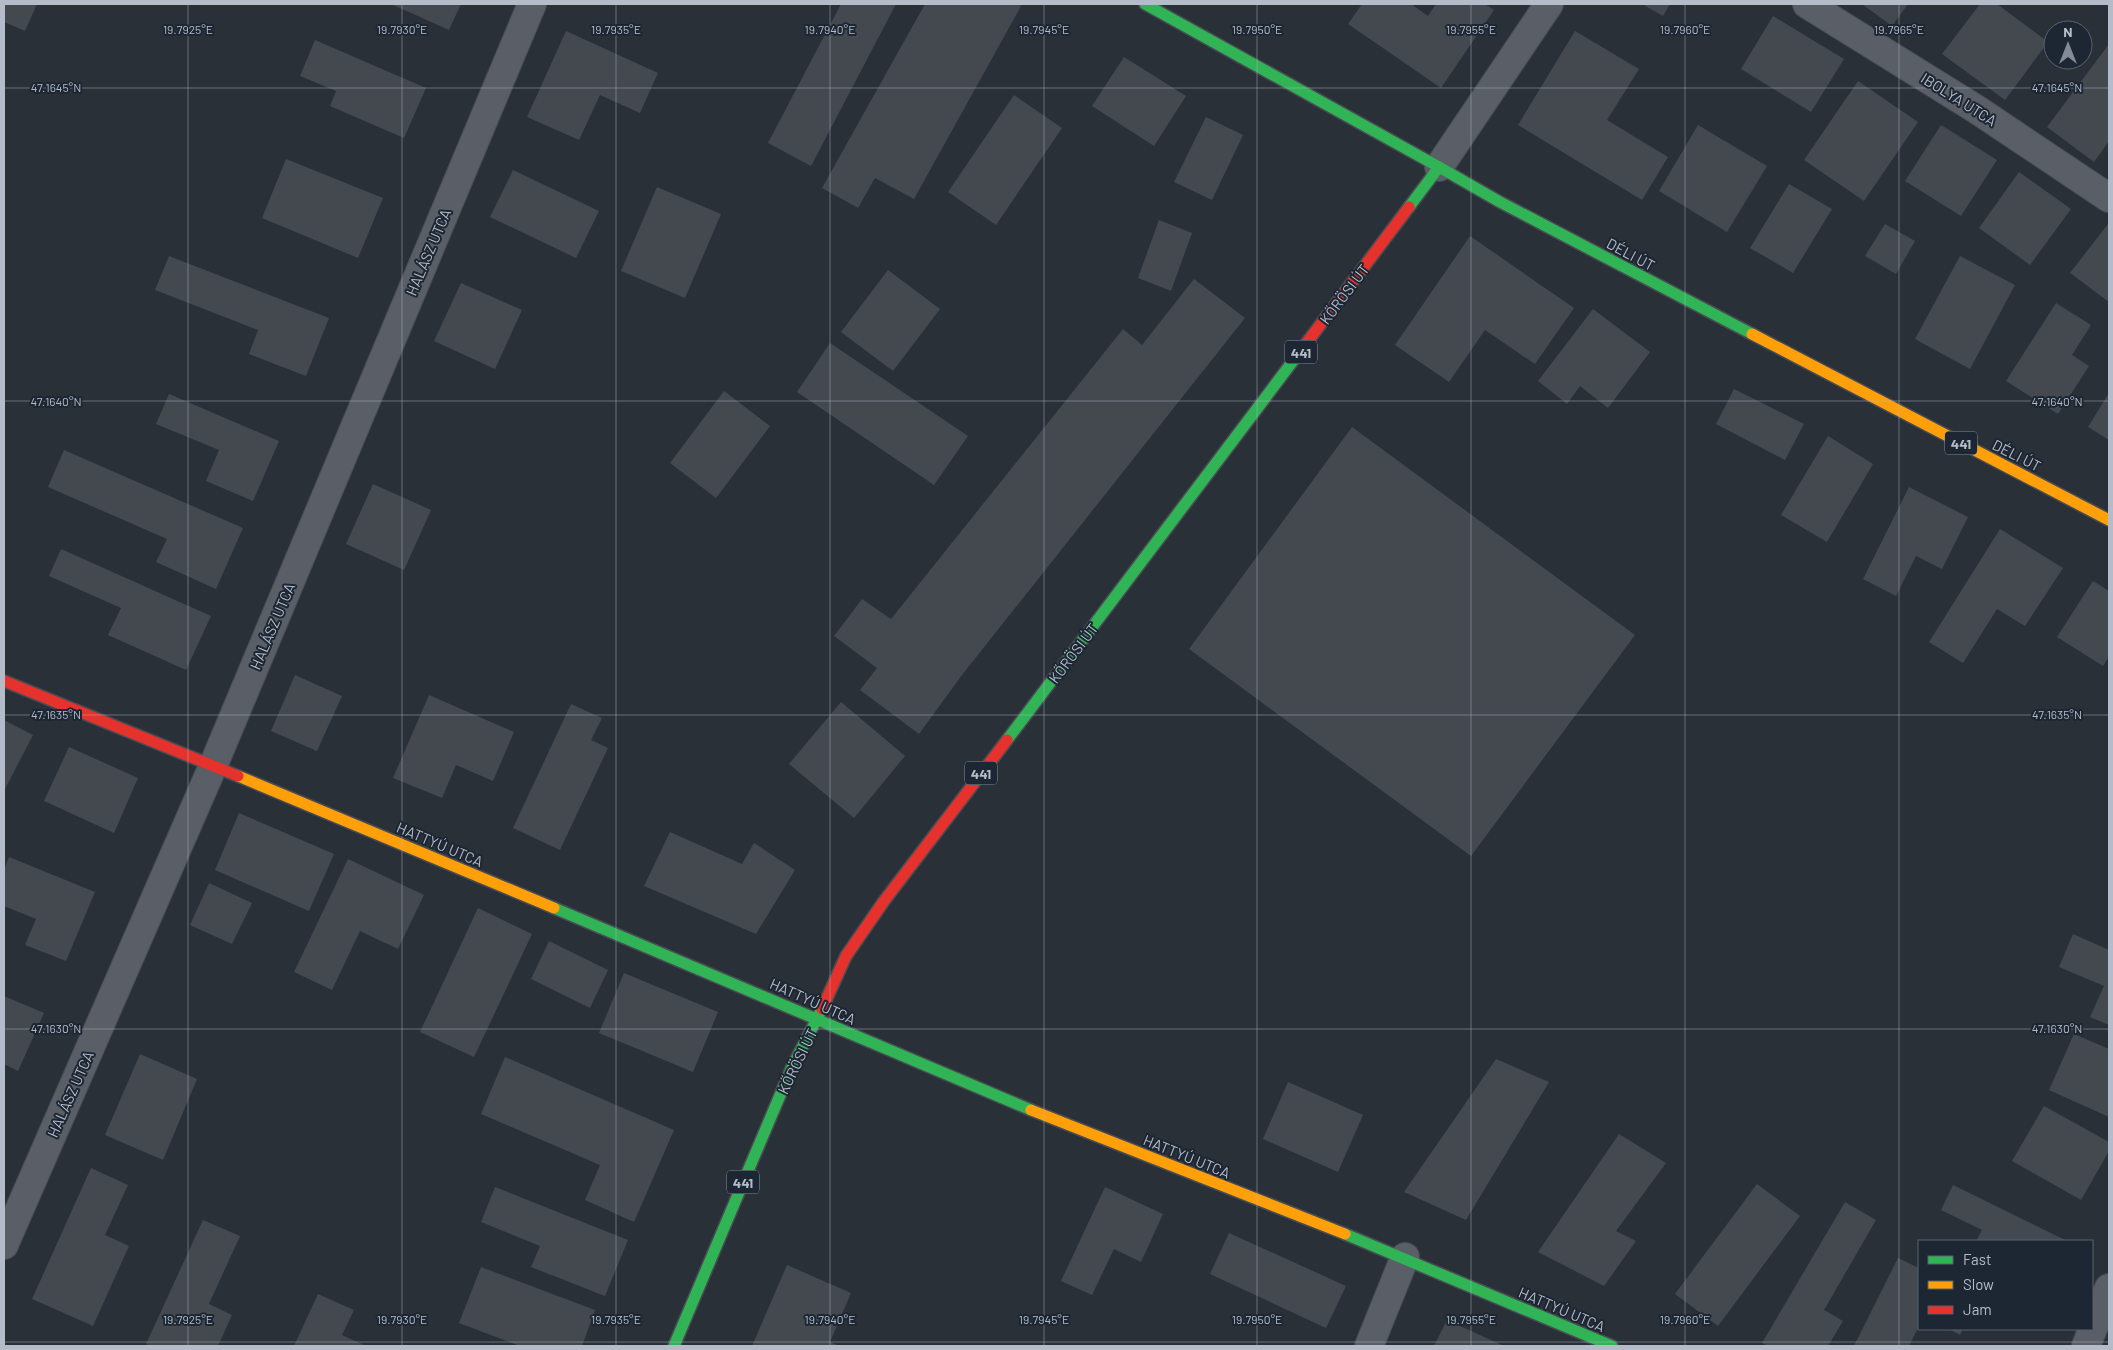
<svg xmlns="http://www.w3.org/2000/svg" width="2113" height="1350" font-family="Barlow,sans-serif">
<rect width="100%" height="100%" fill="#2a3038"/>
<g fill="#444950">
<path d="M 4,4 L 37,4 L 25,31 L 4,22 Z"/>
<path d="M 391,4 L 461,4 L 449,30 Z"/>
<path d="M 841,4 L 896,4 L 811,166 L 768,143 Z"/>
<path d="M 925,4 L 1017,4 L 1021,6 L 914,199 L 875,178 L 858,208 L 822,188 Z"/>
<path d="M 1362,4 L 1411,4 L 1428,16 L 1436,4 L 1485,4 L 1494,10 L 1441,88 L 1348,24 Z"/>
<path d="M 1642,4 L 1670,4 L 1663,16 Z"/>
<path d="M 1862,4 L 1908,4 L 1892,26 Z"/>
<path d="M 1980,4 L 1997,4 L 2048,42 L 2005,100 L 1942,54 Z"/>
<path d="M 1773,16 L 1844,59 L 1811,112 L 1741,69 Z"/>
<path d="M 566,31 L 658,73 L 640,113 L 600,95 L 579,140 L 527,117 Z"/>
<path d="M 1575,31 L 1639,69 L 1607,120 L 1668,157 L 1642,200 L 1518,125 Z"/>
<path d="M 315,40 L 426,88 L 404,138 L 330,106 L 336,91 L 300,76 Z"/>
<path d="M 2109,44 L 2109,141 L 2094,162 L 2047,127 Z"/>
<path d="M 1124,57 L 1186,96 L 1154,146 L 1092,106 Z"/>
<path d="M 1858,81 L 1918,122 L 1864,201 L 1804,160 Z"/>
<path d="M 1014,95 L 1062,128 L 996,225 L 948,192 Z"/>
<path d="M 1206,117 L 1243,135 L 1212,200 L 1174,182 Z"/>
<path d="M 1698,125 L 1767,166 L 1727,232 L 1659,191 Z"/>
<path d="M 1941,125 L 1997,160 L 1961,216 L 1905,181 Z"/>
<path d="M 286,159 L 383,198 L 358,258 L 262,218 Z"/>
<path d="M 513,170 L 599,211 L 576,258 L 490,217 Z"/>
<path d="M 2019,172 L 2071,209 L 2030,265 L 1979,228 Z"/>
<path d="M 1789,184 L 1832,209 L 1793,273 L 1750,248 Z"/>
<path d="M 657,187 L 721,214 L 685,298 L 621,271 Z"/>
<path d="M 1159,220 L 1192,233 L 1171,291 L 1138,278 Z"/>
<path d="M 1885,224 L 1915,241 L 1896,274 L 1865,256 Z"/>
<path d="M 2108,224 L 2109,225 L 2109,302 L 2070,273 Z"/>
<path d="M 1470,236 L 1574,308 L 1535,364 L 1485,330 L 1449,382 L 1395,345 Z"/>
<path d="M 169,256 L 329,318 L 306,376 L 249,354 L 258,330 L 155,290 Z"/>
<path d="M 1960,256 L 2015,285 L 1970,369 L 1915,339 Z"/>
<path d="M 888,270 L 940,309 L 893,371 L 841,332 Z"/>
<path d="M 1194,279 L 1245,318 L 962,675 L 919,734 L 860,690 L 877,668 L 834,636 L 862,599 L 891,619 L 1123,329 L 1142,345 Z"/>
<path d="M 461,283 L 522,310 L 495,369 L 434,341 Z"/>
<path d="M 2056,303 L 2091,325 L 2072,355 L 2089,366 L 2058,414 L 2006,381 Z"/>
<path d="M 1593,309 L 1650,352 L 1608,408 L 1580,386 L 1567,404 L 1538,381 Z"/>
<path d="M 830,343 L 968,436 L 934,485 L 797,392 Z"/>
<path d="M 1734,389 L 1804,424 L 1785,460 L 1716,424 Z"/>
<path d="M 724,391 L 770,426 L 716,498 L 670,463 Z"/>
<path d="M 2109,393 L 2109,440 L 2088,427 Z"/>
<path d="M 169,394 L 279,441 L 253,501 L 206,481 L 219,450 L 156,424 Z"/>
<path d="M 1352,427 L 1635,635 L 1471,856 L 1189,649 Z"/>
<path d="M 1828,436 L 1873,464 L 1827,542 L 1781,515 Z"/>
<path d="M 64,450 L 243,528 L 216,589 L 156,562 L 167,539 L 48,487 Z"/>
<path d="M 373,484 L 431,510 L 404,570 L 346,544 Z"/>
<path d="M 1909,487 L 1968,517 L 1942,569 L 1916,556 L 1896,596 L 1863,579 Z"/>
<path d="M 2000,529 L 2063,568 L 2025,626 L 1997,609 L 1963,663 L 1929,642 Z"/>
<path d="M 61,549 L 211,616 L 186,670 L 108,635 L 121,608 L 49,576 Z"/>
<path d="M 2093,581 L 2109,591 L 2109,656 L 2103,666 L 2057,637 Z"/>
<path d="M 295,675 L 342,696 L 317,751 L 271,731 Z"/>
<path d="M 429,695 L 514,732 L 493,781 L 456,765 L 442,798 L 393,778 Z"/>
<path d="M 841,702 L 905,756 L 854,818 L 789,764 Z"/>
<path d="M 571,704 L 602,718 L 591,740 L 608,748 L 560,850 L 513,828 Z"/>
<path d="M 4,720 L 33,735 L 5,789 L 4,788 Z"/>
<path d="M 69,747 L 138,778 L 114,833 L 44,801 Z"/>
<path d="M 239,813 L 334,854 L 309,911 L 215,870 Z"/>
<path d="M 670,832 L 742,864 L 754,843 L 795,870 L 756,934 L 644,886 Z"/>
<path d="M 9,857 L 95,892 L 66,961 L 25,945 L 36,919 L 4,906 L 4,870 Z"/>
<path d="M 348,859 L 424,895 L 398,949 L 360,931 L 332,990 L 294,972 Z"/>
<path d="M 209,883 L 252,903 L 232,944 L 190,925 Z"/>
<path d="M 478,908 L 532,934 L 474,1057 L 420,1032 Z"/>
<path d="M 2073,934 L 2109,950 L 2109,1025 L 2090,1017 L 2104,986 L 2059,967 Z"/>
<path d="M 549,941 L 608,970 L 590,1008 L 531,979 Z"/>
<path d="M 624,973 L 718,1012 L 693,1072 L 599,1033 Z"/>
<path d="M 4,996 L 44,1013 L 18,1071 L 4,1064 Z"/>
<path d="M 2074,1034 L 2109,1049 L 2109,1117 L 2049,1090 Z"/>
<path d="M 140,1054 L 197,1079 L 163,1160 L 105,1135 Z"/>
<path d="M 505,1057 L 674,1130 L 634,1222 L 585,1200 L 600,1165 L 481,1114 Z"/>
<path d="M 1496,1059 L 1549,1082 L 1466,1220 L 1404,1192 Z"/>
<path d="M 1288,1082 L 1363,1115 L 1338,1172 L 1263,1139 Z"/>
<path d="M 2044,1106 L 2109,1142 L 2109,1151 L 2081,1200 L 2012,1161 Z"/>
<path d="M 1619,1134 L 1666,1163 L 1616,1231 L 1636,1241 L 1604,1286 L 1538,1252 Z"/>
<path d="M 91,1168 L 128,1185 L 105,1235 L 129,1246 L 93,1326 L 32,1299 Z"/>
<path d="M 1757,1184 L 1800,1216 L 1718,1326 L 1675,1294 Z"/>
<path d="M 1953,1185 L 2067,1241 L 1976,1241 L 1982,1230 L 1941,1210 Z"/>
<path d="M 495,1187 L 628,1240 L 605,1296 L 531,1267 L 540,1246 L 481,1222 Z"/>
<path d="M 1105,1187 L 1163,1214 L 1141,1262 L 1114,1249 L 1092,1295 L 1061,1281 Z"/>
<path d="M 1845,1202 L 1876,1220 L 1824,1310 L 1843,1321 L 1828,1346 L 1768,1346 L 1762,1343 Z"/>
<path d="M 203,1220 L 240,1236 L 209,1304 L 232,1315 L 218,1346 L 151,1346 L 146,1344 Z"/>
<path d="M 1229,1233 L 1346,1286 L 1326,1328 L 1210,1274 Z"/>
<path d="M 1898,1258 L 1919,1268 L 1919,1326 L 1909,1346 L 1854,1346 Z"/>
<path d="M 787,1265 L 851,1293 L 830,1342 L 839,1346 L 752,1346 Z"/>
<path d="M 481,1267 L 595,1310 L 582,1346 L 520,1346 L 459,1323 Z"/>
<path d="M 318,1294 L 354,1310 L 342,1335 L 366,1346 L 294,1346 Z"/>
<path d="M 1447,1320 L 1504,1346 L 1434,1346 Z"/>
<path d="M 1949,1329 L 1963,1329 L 1960,1335 Z"/>
</g>
<g fill="none" stroke-linecap="round" stroke-linejoin="round">
<g stroke="#484c53" stroke-width="30">
<g id="street">
<path d="M 1807,4 L 1976,109 L 2109,198"/>
<path d="M 1439,167 L 1549,4"/>
<path d="M 4,1245 L 213,766 L 532,4"/>
<path d="M 1369,1346 L 1405,1257"/>
<path d="M 2086,1346 L 2109,1288"/>
</g>
</g>
<g stroke="#484c53" stroke-width="14">
<g id="fast">
<path d="M 1145,4 L 1439,167"/>
<path d="M 1409,207 L 1439,167 L 1500,202 L 1752,334"/>
<path d="M 1007,740 L 1302,349"/>
<path d="M 554,908 L 1031,1110"/>
<path d="M 1345,1234 L 1612,1346"/>
<path d="M 674,1346 L 792,1067 L 822,1009"/>
</g>
</g>
<g stroke="#484c53" stroke-width="14">
<g id="slow">
<path d="M 1752,334 L 2109,520"/>
<path d="M 238,776 L 554,908"/>
<path d="M 1031,1110 L 1345,1234"/>
</g>
</g>
<g stroke="#484c53" stroke-width="14">
<g id="jam">
<path d="M 1302,349 L 1409,207"/>
<path d="M 4,681 L 238,776"/>
<path d="M 822,1009 L 846,956 L 884,901 L 1007,740"/>
</g>
</g>
<use href="#street" stroke="#5a5e66" stroke-width="28"/>
<use href="#fast" stroke="#30b455" stroke-width="11"/>
<use href="#slow" stroke="#ff9f0a" stroke-width="11"/>
<use href="#jam" stroke="#e5322d" stroke-width="11"/>
</g>
<path fill="none" stroke="#b4bcc9" stroke-width="1" stroke-opacity="0.45" d="M 188,4 L 188,1346M 402,4 L 402,1346M 616,4 L 616,1346M 830,4 L 830,1346M 1044,4 L 1044,1346M 1257,4 L 1257,1346M 1471,4 L 1471,1346M 1685,4 L 1685,1346M 1899,4 L 1899,1346M 4,88 L 2109,88M 4,401 L 2109,401M 4,715 L 2109,715M 4,1029 L 2109,1029M 4,1342 L 2109,1342"/>
<g text-anchor="middle" dominant-baseline="central" stroke-width="4" stroke-linejoin="round" paint-order="stroke">
<g fill="#1d2633" stroke="#878f9c" stroke-width="1">
<rect x="1285" y="340.5" width="32" height="23" rx="4"/>
<rect x="1945" y="431.5" width="32" height="23" rx="4"/>
<rect x="965" y="761.5" width="32" height="23" rx="4"/>
<rect x="727" y="1170.5" width="32" height="23" rx="4"/>
</g>
<g font-size="14" font-weight="bold" fill="#b4bcc9">
<text x="1301" y="352">441</text>
<text x="1961" y="443">441</text>
<text x="981" y="773">441</text>
<text x="743" y="1182">441</text>
</g>
<g font-size="15" fill="#b4bcc9" stroke="#1d2633">
<text transform="translate(1959 99) rotate(32)">IBOLYA UTCA</text>
<text transform="translate(428 252) rotate(-67)">HALÁSZ UTCA</text>
<text transform="translate(1631 254) rotate(28)">DÉLI ÚT</text>
<text transform="translate(1344 294) rotate(-53)">KŐRÖSI ÚT</text>
<text transform="translate(2017 455) rotate(27)">DÉLI ÚT</text>
<text transform="translate(272 626) rotate(-67)">HALÁSZ UTCA</text>
<text transform="translate(1073 653) rotate(-53)">KŐRÖSI ÚT</text>
<text transform="translate(440 844) rotate(23)">HATTYÚ UTCA</text>
<text transform="translate(813 1001) rotate(24)">HATTYÚ UTCA</text>
<text transform="translate(797 1061) rotate(-64)">KŐRÖSI ÚT</text>
<text transform="translate(70 1094) rotate(-66)">HALÁSZ UTCA</text>
<text transform="translate(1187 1156) rotate(22)">HATTYÚ UTCA</text>
<text transform="translate(1562 1309) rotate(23)">HATTYÚ UTCA</text>
</g>
</g>
<g font-size="12" text-anchor="middle" fill="#b4bcc9" stroke="#1d2633" stroke-width="4" stroke-linejoin="round" paint-order="stroke">
<text x="188" y="34">19.7925°E</text>
<text x="402" y="34">19.7930°E</text>
<text x="616" y="34">19.7935°E</text>
<text x="830" y="34">19.7940°E</text>
<text x="1044" y="34">19.7945°E</text>
<text x="1257" y="34">19.7950°E</text>
<text x="1471" y="34">19.7955°E</text>
<text x="1685" y="34">19.7960°E</text>
<text x="1899" y="34">19.7965°E</text>
<text x="56" y="92">47.1645°N</text>
<text x="2057" y="92">47.1645°N</text>
<text x="56" y="406">47.1640°N</text>
<text x="2057" y="406">47.1640°N</text>
<text x="56" y="719">47.1635°N</text>
<text x="2057" y="719">47.1635°N</text>
<text x="56" y="1033">47.1630°N</text>
<text x="2057" y="1033">47.1630°N</text>
<text x="188" y="1324">19.7925°E</text>
<text x="402" y="1324">19.7930°E</text>
<text x="616" y="1324">19.7935°E</text>
<text x="830" y="1324">19.7940°E</text>
<text x="1044" y="1324">19.7945°E</text>
<text x="1257" y="1324">19.7950°E</text>
<text x="1471" y="1324">19.7955°E</text>
<text x="1685" y="1324">19.7960°E</text>
</g>
<rect width="2113" height="1350" fill="none" stroke="#b4bcc9" stroke-width="10"/>
<rect x="1918" y="1240" width="175" height="90" fill="#1d2633" stroke="#59626f"/>
<rect x="1928" y="1256" width="25" height="8" fill="#30b455" stroke="#59626f"/>
<text x="1963" y="1265" font-size="15" fill="#b4bcc9">Fast</text>
<rect x="1928" y="1281" width="25" height="8" fill="#ff9f0a" stroke="#59626f"/>
<text x="1963" y="1290" font-size="15" fill="#b4bcc9">Slow</text>
<rect x="1928" y="1306" width="25" height="8" fill="#e5322d" stroke="#59626f"/>
<text x="1963" y="1315" font-size="15" fill="#b4bcc9">Jam</text>
<g transform="translate(2068 45)"><circle r="24" fill="#1d2633" stroke="#59626f"/>
<path d="M0-4L9 19L0 12L-9 19Z" fill="#848b96"/>
<text y="-8" font-size="14" font-weight="bold" text-anchor="middle" fill="#b4bcc9">N</text>
</g>
</svg>
